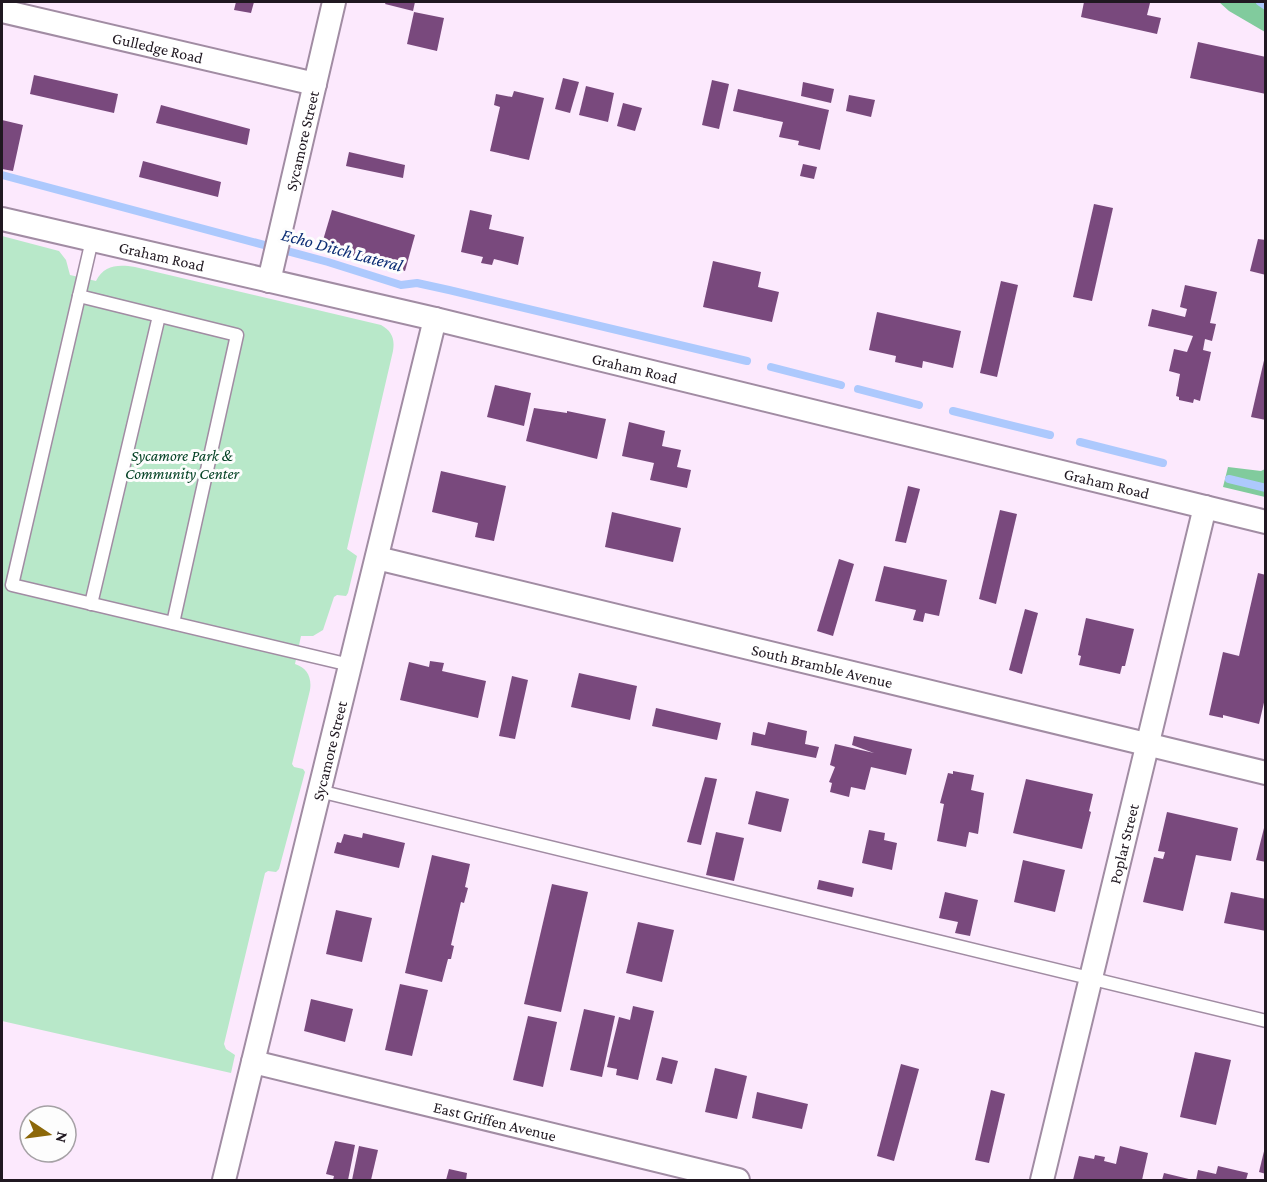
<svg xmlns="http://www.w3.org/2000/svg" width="1267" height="1182" font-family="'Crimson Pro',serif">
<rect width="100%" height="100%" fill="#fce9fd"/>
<path fill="#b8e8c9" d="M 2,236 L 59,251 L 66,260 L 70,275 L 96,281 C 104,265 118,264 135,267 L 381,325 C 392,331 395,339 393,351 L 347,549 L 357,556 L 348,593 L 346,596 L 337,595 L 334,597 L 323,630 L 313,636 L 301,636 L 295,664 C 307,668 312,677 310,690 L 292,764 L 294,767 L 303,769 L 305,772 L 279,869 L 276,872 L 268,871 L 265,873 L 224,1044 L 226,1049 L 235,1055 L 231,1073 L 2,1021 Z"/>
<g fill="#81cb9d">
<path d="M 1219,2 L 1265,2 L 1265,32 L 1229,11 Z"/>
<path d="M 1228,467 L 1261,471 L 1265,469 L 1265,497 L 1223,487 Z"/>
</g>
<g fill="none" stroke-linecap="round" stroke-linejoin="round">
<g stroke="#adc9fd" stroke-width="8">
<path d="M 1260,2 L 1266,6"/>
<path d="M 2,175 L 328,262 L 401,285 L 417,283 L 449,290 L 747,361"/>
<path d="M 771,367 L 841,385"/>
<path d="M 858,389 L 919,405"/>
<path d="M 953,411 L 1050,435"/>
<path d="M 1080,442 L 1163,463"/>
<path d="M 1229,479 L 1266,488"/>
</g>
</g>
<g fill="#79497d">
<path d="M 236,2 L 254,2 L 251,13 L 234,10 Z"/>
<path d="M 386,2 L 415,2 L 413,11 L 385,4 Z"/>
<path d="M 1084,2 L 1150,3 L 1147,15 L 1161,18 L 1157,34 L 1081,17 Z"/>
<path d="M 414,12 L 444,18 L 437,51 L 407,44 Z"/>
<path d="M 1198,42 L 1266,57 L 1266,94 L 1190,78 Z"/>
<path d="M 34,75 L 118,94 L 114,113 L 30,94 Z"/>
<path d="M 563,78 L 579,82 L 570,113 L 555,109 Z"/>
<path d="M 712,80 L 729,84 L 719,129 L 702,125 Z"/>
<path d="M 803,82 L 834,89 L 831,103 L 801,96 Z"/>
<path d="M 586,86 L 614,93 L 608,122 L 579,115 Z"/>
<path d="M 738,89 L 829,110 L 820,150 L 798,145 L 799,141 L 779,137 L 783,122 L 733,111 Z"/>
<path d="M 514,91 L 544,98 L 529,160 L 490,151 L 500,107 L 494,105 L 496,94 L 512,97 Z"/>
<path d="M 849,95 L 875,100 L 871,117 L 846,111 Z"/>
<path d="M 623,103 L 642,108 L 635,131 L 617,126 Z"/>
<path d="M 161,105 L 250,129 L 247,145 L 156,123 Z"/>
<path d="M 2,120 L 23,125 L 13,171 L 2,169 Z"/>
<path d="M 349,152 L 405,165 L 403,178 L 346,166 Z"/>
<path d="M 143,161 L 221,182 L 218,197 L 139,177 Z"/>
<path d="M 803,164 L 817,167 L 814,179 L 800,176 Z"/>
<path d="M 1094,204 L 1113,208 L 1092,301 L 1073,297 Z"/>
<path d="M 332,210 L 415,235 L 405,271 L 321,247 Z"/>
<path d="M 470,210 L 492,215 L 489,229 L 524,237 L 518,265 L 494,259 L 492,265 L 481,263 L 483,257 L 461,252 Z"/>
<path d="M 1258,239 L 1266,240 L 1266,275 L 1250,271 Z"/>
<path d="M 713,261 L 761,272 L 758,287 L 779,292 L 772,322 L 703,307 Z"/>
<path d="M 1001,281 L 1018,285 L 997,377 L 980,373 Z"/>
<path d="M 1185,285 L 1217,292 L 1210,323 L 1216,324 L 1212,341 L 1205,339 L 1203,350 L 1211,352 L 1200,401 L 1194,399 L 1193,403 L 1179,400 L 1179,397 L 1176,396 L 1180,374 L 1169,371 L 1174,349 L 1187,352 L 1193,336 L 1148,326 L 1152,309 L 1185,317 L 1187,309 L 1180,307 Z"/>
<path d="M 877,312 L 961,331 L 953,368 L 923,361 L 922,368 L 895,362 L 896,356 L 869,350 Z"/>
<path d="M 1265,356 L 1266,357 L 1266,420 L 1251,417 Z"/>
<path d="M 495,385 L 531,393 L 524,426 L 487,417 Z"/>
<path d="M 534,408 L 567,413 L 567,411 L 606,419 L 597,459 L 526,441 Z"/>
<path d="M 629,422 L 665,431 L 662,446 L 681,450 L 677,467 L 691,470 L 687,488 L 650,480 L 654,463 L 622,456 Z"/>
<path d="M 441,471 L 506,486 L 494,541 L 475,537 L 478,523 L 432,512 Z"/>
<path d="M 908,486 L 920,489 L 906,543 L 895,541 Z"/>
<path d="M 1000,510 L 1017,514 L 996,604 L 979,599 Z"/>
<path d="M 612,512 L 681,528 L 673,562 L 605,547 Z"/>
<path d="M 839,559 L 854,564 L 833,636 L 817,631 Z"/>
<path d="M 884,566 L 947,580 L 939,616 L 925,613 L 923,622 L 913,620 L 916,610 L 875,601 Z"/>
<path d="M 1258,573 L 1266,575 L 1266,694 L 1259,724 L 1223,715 L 1223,718 L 1209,715 L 1223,652 L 1239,656 Z"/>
<path d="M 1025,609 L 1038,613 L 1022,674 L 1009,670 Z"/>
<path d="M 1086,618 L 1134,629 L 1125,666 L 1122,666 L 1120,674 L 1079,665 L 1081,656 L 1078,655 Z"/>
<path d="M 430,661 L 444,663 L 442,671 L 486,681 L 478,718 L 400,700 L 409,662 L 429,667 Z"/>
<path d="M 579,673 L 637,686 L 630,720 L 571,707 Z"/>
<path d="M 512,676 L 528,680 L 515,739 L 499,736 Z"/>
<path d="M 656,708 L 721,723 L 717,740 L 652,726 Z"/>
<path d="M 768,722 L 807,731 L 805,744 L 819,747 L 816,758 L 751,745 L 753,732 L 765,735 Z"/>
<path d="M 854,736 L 912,749 L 906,775 L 871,767 L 865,790 L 851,787 L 849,797 L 830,792 L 832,783 L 829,782 L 835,767 L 830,765 L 835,744 L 874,753 L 852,745 Z"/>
<path d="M 953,771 L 974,775 L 971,790 L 984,793 L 978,834 L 969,832 L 966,847 L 937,841 L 944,804 L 940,803 L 948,773 L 953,774 Z"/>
<path d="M 705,777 L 717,779 L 701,845 L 687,842 Z"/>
<path d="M 1026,779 L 1093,794 L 1089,811 L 1091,812 L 1082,849 L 1013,833 Z"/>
<path d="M 756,791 L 789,799 L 781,832 L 748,824 Z"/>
<path d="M 1167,812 L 1238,828 L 1231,861 L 1196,855 L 1183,911 L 1143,902 L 1154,857 L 1163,859 L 1165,852 L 1158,851 Z"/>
<path d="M 1265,824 L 1266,824 L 1266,862 L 1256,860 Z"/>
<path d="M 869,830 L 885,833 L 884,840 L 897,843 L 892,870 L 862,863 Z"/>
<path d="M 716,832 L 744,838 L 734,881 L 706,875 Z"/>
<path d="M 363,833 L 405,843 L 399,868 L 334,853 L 337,842 L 341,843 L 344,834 L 362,838 Z"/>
<path d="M 432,855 L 470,864 L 465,887 L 468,888 L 464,903 L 461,902 L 451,945 L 454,946 L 451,959 L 448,959 L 442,982 L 405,973 Z"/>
<path d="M 1023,860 L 1065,870 L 1055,912 L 1014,902 Z"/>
<path d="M 819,880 L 854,888 L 852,897 L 817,889 Z"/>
<path d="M 552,884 L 588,892 L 561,1012 L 524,1004 Z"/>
<path d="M 945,892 L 978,900 L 970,936 L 955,933 L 958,922 L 939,918 Z"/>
<path d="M 1231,892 L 1266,899 L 1266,931 L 1224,923 Z"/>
<path d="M 336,910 L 372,918 L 362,962 L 326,954 Z"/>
<path d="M 638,922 L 674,930 L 662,982 L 626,973 Z"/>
<path d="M 400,984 L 428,990 L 412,1056 L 385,1050 Z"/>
<path d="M 311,999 L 353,1009 L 345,1042 L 304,1031 Z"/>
<path d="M 633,1006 L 654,1011 L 638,1080 L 616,1075 L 617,1069 L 607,1067 L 619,1017 L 630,1020 Z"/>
<path d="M 584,1009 L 615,1016 L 602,1077 L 570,1070 Z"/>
<path d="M 528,1016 L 557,1022 L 543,1087 L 513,1080 Z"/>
<path d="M 1195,1052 L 1231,1060 L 1216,1125 L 1180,1117 Z"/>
<path d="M 662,1057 L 678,1061 L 672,1084 L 656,1080 Z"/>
<path d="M 901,1064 L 919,1069 L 894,1161 L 877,1156 Z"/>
<path d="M 715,1068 L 747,1076 L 737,1119 L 705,1112 Z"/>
<path d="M 991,1090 L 1005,1094 L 989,1163 L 975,1160 Z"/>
<path d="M 757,1092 L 808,1104 L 802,1129 L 752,1118 Z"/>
<path d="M 335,1141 L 355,1145 L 348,1180 L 333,1180 L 334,1176 L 326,1174 Z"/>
<path d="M 359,1146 L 378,1150 L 371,1180 L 352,1180 Z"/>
<path d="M 1120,1146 L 1148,1153 L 1142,1180 L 1073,1180 L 1079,1156 L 1094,1159 L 1095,1155 L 1105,1157 L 1104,1161 L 1116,1164 Z"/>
<path d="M 1265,1147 L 1266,1147 L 1266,1174 L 1259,1172 Z"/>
<path d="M 1218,1166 L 1248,1173 L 1246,1180 L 1196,1180 L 1198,1170 L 1216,1174 Z"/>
<path d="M 449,1169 L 467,1173 L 466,1180 L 446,1180 Z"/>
<path d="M 1164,1173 L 1193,1180 L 1162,1180 Z"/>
</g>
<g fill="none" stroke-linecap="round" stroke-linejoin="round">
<g stroke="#a18ca3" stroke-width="15">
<g id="lane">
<path d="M 92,240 L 12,585 L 350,665"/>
<path d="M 79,296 L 237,335 L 173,623"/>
<path d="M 91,604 L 159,316"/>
<path d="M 319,791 L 1266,1021"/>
</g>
</g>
<g stroke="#a18ca3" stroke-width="26">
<g id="street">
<path id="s1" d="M 2,11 L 315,84"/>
<path id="s2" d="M 2,219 L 435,319 L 1266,522"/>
<path id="s3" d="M 269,281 L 334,2"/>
<path id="s4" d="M 377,558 L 1266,773"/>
<path id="s5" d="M 253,1062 L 738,1180"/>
<path id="s6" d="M 224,1180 L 435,319"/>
<path id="s7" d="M 1042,1180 L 1205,507"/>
</g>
</g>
<use href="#lane" stroke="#fff" stroke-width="12"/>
<use href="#street" stroke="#fff" stroke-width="22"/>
</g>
<g text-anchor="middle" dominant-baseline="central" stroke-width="6" stroke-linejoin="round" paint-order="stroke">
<g font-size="16" fill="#201821" stroke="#fdfdfd">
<text stroke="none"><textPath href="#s1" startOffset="160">Gulledge Road</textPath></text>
<text stroke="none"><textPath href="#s3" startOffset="144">Sycamore Street</textPath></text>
<text stroke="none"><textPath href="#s2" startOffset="164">Graham Road</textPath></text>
<text stroke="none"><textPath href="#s2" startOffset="650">Graham Road</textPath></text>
<text stroke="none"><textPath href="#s2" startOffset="1136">Graham Road</textPath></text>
<text stroke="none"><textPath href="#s4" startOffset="458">South Bramble Avenue</textPath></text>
<text stroke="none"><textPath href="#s6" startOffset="442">Sycamore Street</textPath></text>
<text stroke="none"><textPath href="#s7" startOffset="346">Poplar Street</textPath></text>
<text stroke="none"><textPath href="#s5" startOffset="249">East Griffen Avenue</textPath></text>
</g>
<g font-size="16" font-style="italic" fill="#034124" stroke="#fdfdfd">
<text x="182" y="455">Sycamore Park &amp;<tspan x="182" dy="18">Community Center</tspan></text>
</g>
<g font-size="18" font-style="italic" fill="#0a2c74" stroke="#fdfdfd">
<text transform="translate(342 250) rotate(15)">Echo Ditch Lateral</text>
</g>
</g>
<rect width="1267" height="1182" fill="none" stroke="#201821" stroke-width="6"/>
<g transform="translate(48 1134) rotate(103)"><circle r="28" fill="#fdfdfd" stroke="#a5a1a5" stroke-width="1.5"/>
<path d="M0-4.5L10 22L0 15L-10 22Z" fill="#8c6809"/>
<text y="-9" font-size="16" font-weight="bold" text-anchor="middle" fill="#201821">N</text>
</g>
</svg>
